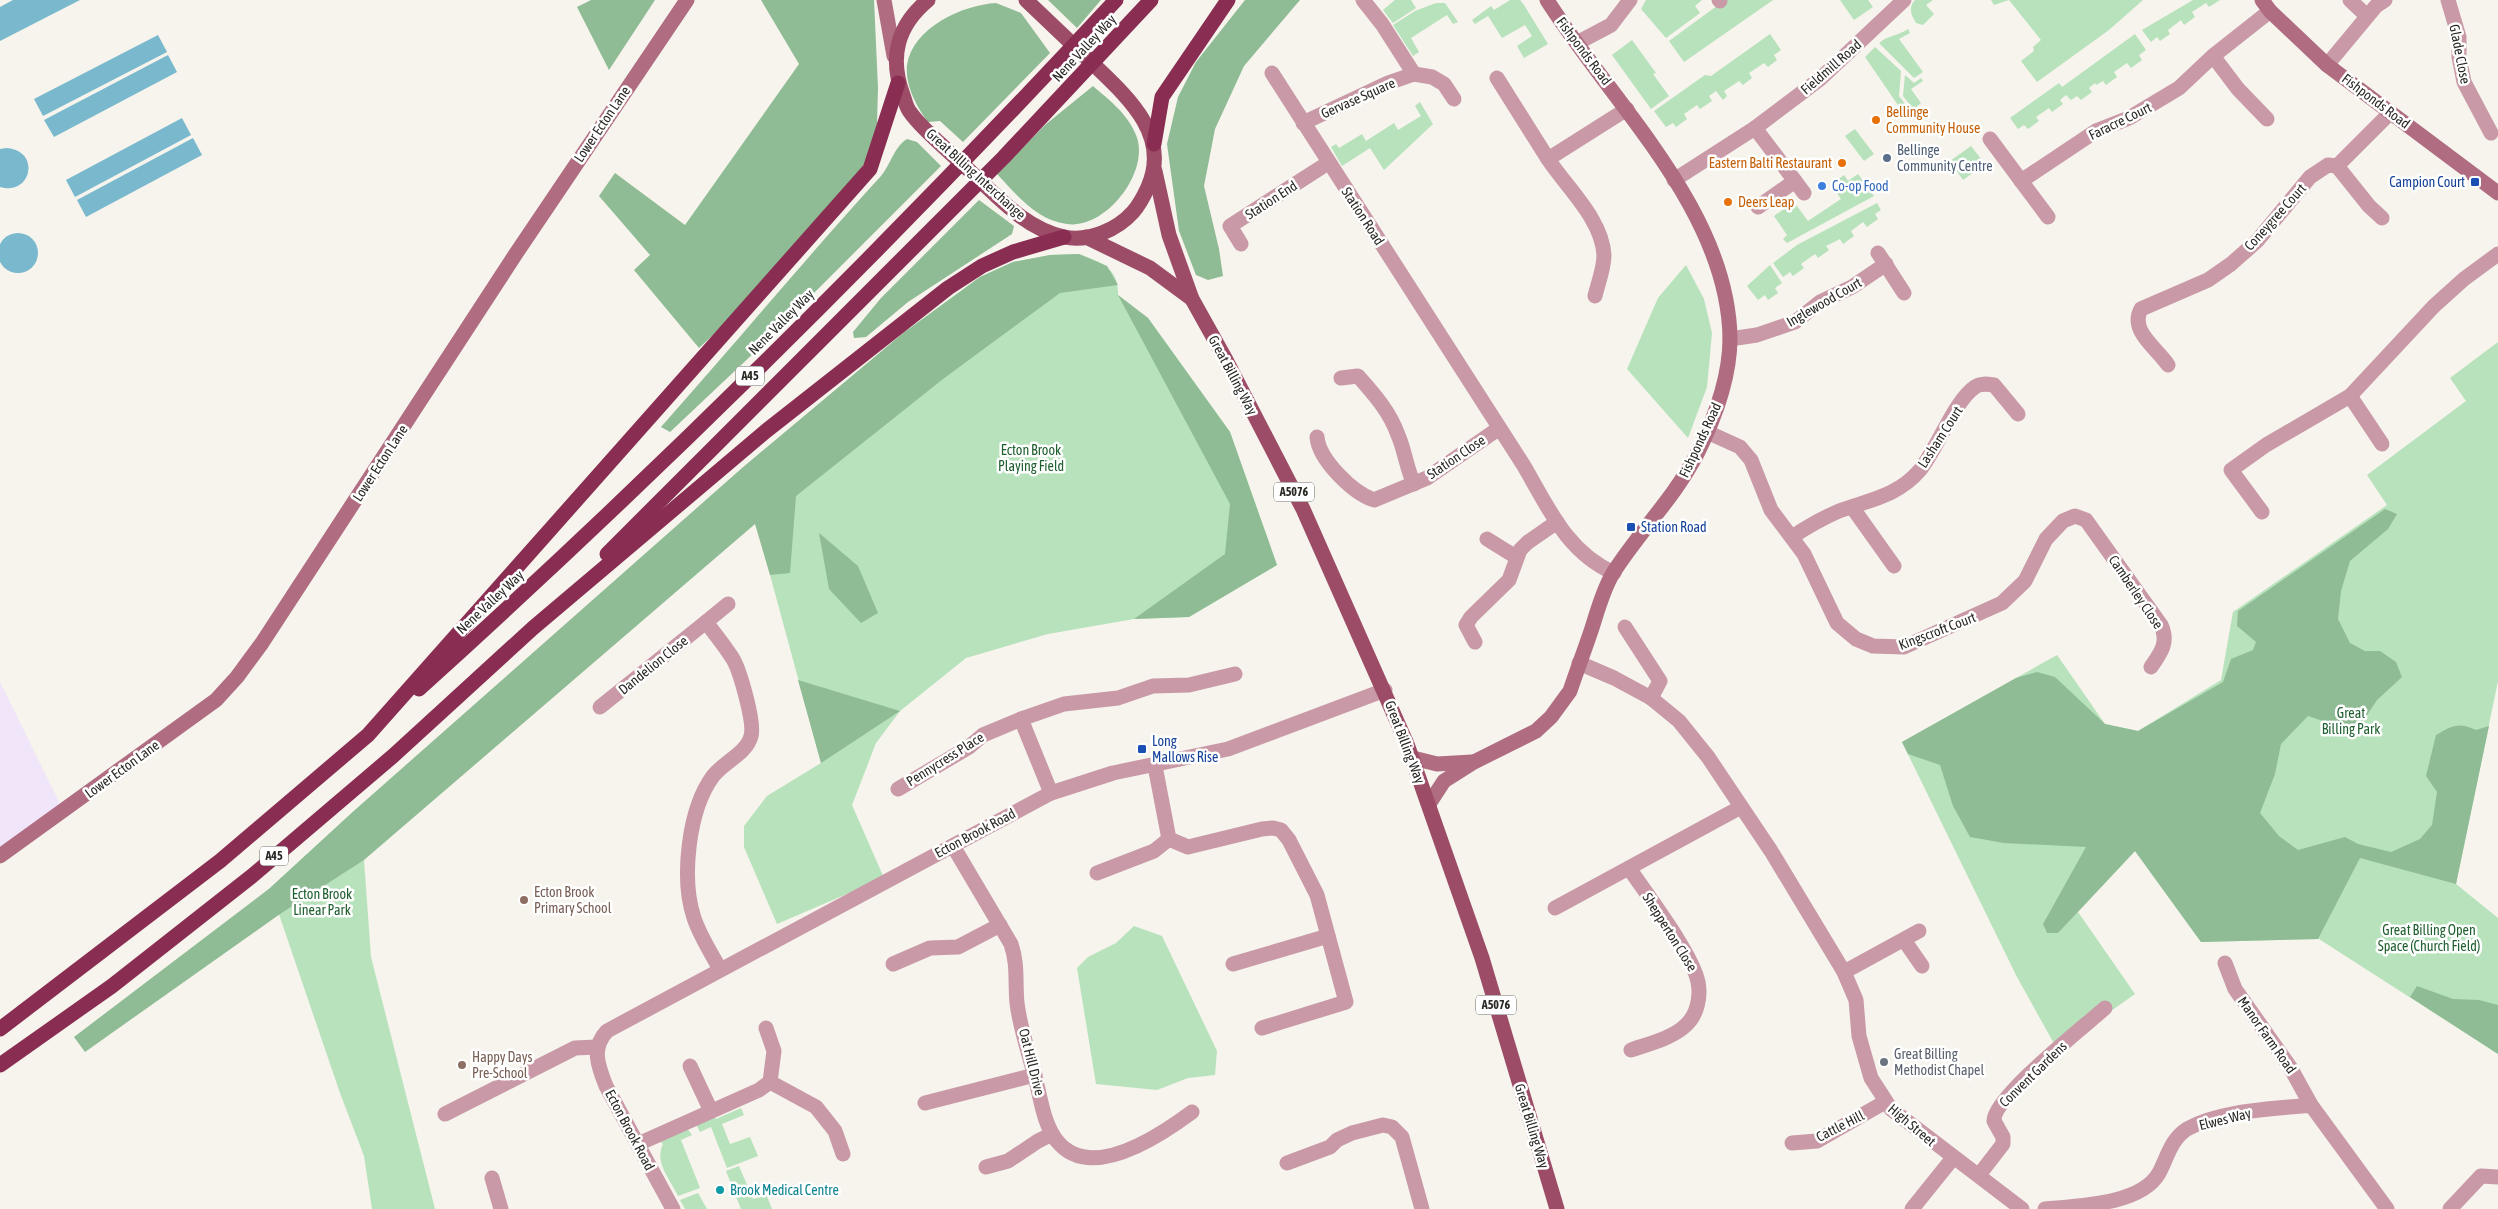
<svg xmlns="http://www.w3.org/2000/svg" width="2498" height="1209" font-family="'Asap Condensed',sans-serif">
<rect width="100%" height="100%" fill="#f6f4ec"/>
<path fill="#f0e5f9" d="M 0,682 L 66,816 L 0,862 Z"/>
<g fill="#b7e2bc">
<path d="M 1395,0 L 1411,0 L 1416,8 L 1393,23 L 1383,10 Z"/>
<path d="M 1510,0 L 1520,0 L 1524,5 L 1548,44 L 1524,58 L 1517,46 L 1532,36 L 1525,25 L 1502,38 L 1488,16 L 1475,24 L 1472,20 L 1491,6 L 1494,10 Z"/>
<path d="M 1646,0 L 1702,0 L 1695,6 L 1700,13 L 1666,38 L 1641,9 Z"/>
<path d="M 1725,0 L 1773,0 L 1684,62 L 1669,41 Z"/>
<path d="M 1840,0 L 1868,0 L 1873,7 L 1854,20 Z"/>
<path d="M 1915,0 L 1933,0 L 1926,5 L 1934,14 L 1923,25 L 1916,23 C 1911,15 1908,7 1915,0 Z"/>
<path d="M 1991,0 L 2143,0 L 2109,30 L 2037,82 L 2021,61 L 2034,51 L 2033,47 L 2041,40 L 2009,0 L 1994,5 Z"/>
<path d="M 2193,0 L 2220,0 L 2209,7 L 2206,3 L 2192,12 L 2195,17 L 2184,25 L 2181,20 L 2168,30 L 2170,34 L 2160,41 L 2157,37 L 2151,42 L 2142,30 Z"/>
<path d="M 1436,3 L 1445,3 L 1458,22 L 1453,24 L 1447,15 L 1411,38 L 1419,52 L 1413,56 L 1393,25 L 1415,11 Z"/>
<path d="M 1908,29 L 1910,33 L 1899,39 L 1923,72 L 1914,78 L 1879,43 C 1888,35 1898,36 1908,29 Z"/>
<path d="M 1770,34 L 1781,50 L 1774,55 L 1777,60 L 1768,67 L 1764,63 L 1749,73 L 1752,78 L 1743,85 L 1739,81 L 1724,91 L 1727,96 L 1723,100 L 1716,91 L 1709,96 L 1712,101 L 1700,109 L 1697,105 L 1684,114 L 1687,119 L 1676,127 L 1673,123 L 1666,127 L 1654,111 L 1705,75 L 1711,76 Z"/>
<path d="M 2135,34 L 2146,50 L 2139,55 L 2142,60 L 2131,68 L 2127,63 L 2114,72 L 2117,77 L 2106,85 L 2103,81 L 2096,85 L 2095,83 L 2089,88 L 2092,92 L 2081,100 L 2077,96 L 2071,100 L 2066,95 L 2060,100 L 2063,104 L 2052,112 L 2049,108 L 2036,117 L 2039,121 L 2028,129 L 2024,125 L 2018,129 L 2010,118 L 2059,83 L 2062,87 Z"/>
<path d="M 1632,40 L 1656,73 L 1653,74 L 1669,96 L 1651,109 L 1612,55 Z"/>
<path d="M 1875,47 L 1901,71 L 1899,96 L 1905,104 L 1900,108 L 1865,57 Z"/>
<path d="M 1905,75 L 1914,83 L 1921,78 L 1923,81 L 1911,89 L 1921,103 L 1906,116 L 1903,112 L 1911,106 L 1903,96 Z"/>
<path d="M 1420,102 L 1433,124 L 1384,170 L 1370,148 L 1342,166 L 1331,147 L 1336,144 L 1339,148 L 1362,134 L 1366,141 L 1394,123 L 1398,130 L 1421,116 L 1415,106 Z"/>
<path d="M 1855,129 L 1874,154 L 1864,161 L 1845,136 Z"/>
<path d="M 1971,146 L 1985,164 L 1963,180 L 1950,161 Z"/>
<path d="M 1858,174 L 1874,196 L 1787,243 L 1783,239 L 1787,235 L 1774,216 L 1794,202 L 1808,221 L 1841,199 L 1837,193 L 1842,190 L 1836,181 L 1844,175 L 1848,181 Z"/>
<path d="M 1877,203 L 1881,210 L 1875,214 L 1878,219 L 1867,227 L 1863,222 L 1851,231 L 1854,236 L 1843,244 L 1840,239 L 1826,246 L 1829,250 L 1818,258 L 1815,254 L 1801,264 L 1804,268 L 1793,276 L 1790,272 L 1783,277 L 1773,263 L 1797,245 Z"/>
<path d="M 1079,254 C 1100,262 1119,267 1118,295 L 1148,318 L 1230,432 L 1277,565 L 1189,617 L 1134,619 L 1048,634 L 966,658 L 900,711 L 876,743 L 852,805 L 884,878 L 777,924 L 744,847 L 744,826 L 767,796 L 821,763 L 756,523 L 902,334 L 980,277 L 1013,262 L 1050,255 Z"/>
<path d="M 1686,265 L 1704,299 L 1712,333 L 1707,387 L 1688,438 L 1627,369 L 1658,298 Z"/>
<path d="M 1770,265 L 1782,283 L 1775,288 L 1778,293 L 1768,300 L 1765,295 L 1758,300 L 1747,286 Z"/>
<path d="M 2498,342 L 2498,681 L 2456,884 L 2498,918 L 2498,1054 L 2319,939 L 2201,942 L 2135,851 L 2078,912 L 2135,994 L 2057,1049 L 2017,977 L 1902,742 L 2057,655 L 2105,724 L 2138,731 L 2221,680 L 2233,612 L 2387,505 L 2367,475 L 2466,401 L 2450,378 Z"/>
<path d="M 356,809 L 364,860 L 371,957 L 435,1209 L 372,1209 L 364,1156 L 340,1093 L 270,888 Z"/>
<path d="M 1134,926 L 1162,936 L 1217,1051 L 1215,1075 L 1188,1078 L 1157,1090 L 1096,1084 L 1077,968 L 1088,957 L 1116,943 Z"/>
<path d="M 741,1108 L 744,1115 L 722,1124 L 730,1144 L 750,1137 L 758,1156 L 727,1168 L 711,1127 L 700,1132 L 696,1124 L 714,1116 L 716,1119 Z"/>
<path d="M 687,1128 L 692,1135 L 681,1140 L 700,1188 L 678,1196 C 670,1179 654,1162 663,1144 L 660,1141 Z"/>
<path d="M 739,1166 L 753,1199 L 766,1194 L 772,1209 L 741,1209 L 726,1171 Z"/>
<path d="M 698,1193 L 707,1209 L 685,1209 L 680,1200 Z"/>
</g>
<g fill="#8fbb95">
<path d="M 591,0 L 655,0 L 609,70 L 577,7 Z"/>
<path d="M 761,0 L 874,0 L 878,88 L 877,124 L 866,162 L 793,251 L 748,302 L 699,348 L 634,270 L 650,255 L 599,196 L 615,173 L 685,225 L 799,64 Z"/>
<path d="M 1048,0 L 1101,0 L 1077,28 Z"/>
<path d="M 1245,0 L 1300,0 L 1244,66 L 1215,129 L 1204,186 L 1219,249 L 1223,276 L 1208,280 L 1196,275 L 1179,231 L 1167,144 L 1178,97 L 1196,62 Z"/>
<path d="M 996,3 L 1021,13 L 1050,53 L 963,142 L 940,121 L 928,122 C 917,107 905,86 907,65 C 913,27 963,5 996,3 Z"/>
<path d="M 1093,86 C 1109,100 1128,114 1136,135 C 1151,171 1106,230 1067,224 C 1036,220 1017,195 997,174 L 1045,125 Z"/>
<path d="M 907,139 L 917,142 L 941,166 L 757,350 L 670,432 L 661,427 C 735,344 806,258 881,176 C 891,164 894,147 907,139 Z"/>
<path d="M 979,200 L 1014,226 L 1012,234 L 908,302 L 866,337 L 854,338 L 853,332 L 881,298 Z"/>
<path d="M 1079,254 L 1107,266 L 1118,285 L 1060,293 L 943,379 L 796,496 L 790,573 L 770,575 L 755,524 L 364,860 L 280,914 L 85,1052 L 74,1037 L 270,888 L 356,809 L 742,468 L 902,334 L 980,277 L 1013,262 L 1050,255 Z"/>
<path d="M 1118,295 L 1148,318 L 1230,432 L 1277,565 L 1189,617 L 1134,619 L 1225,554 L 1230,504 Z"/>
<path d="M 2385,509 L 2397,514 L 2388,529 L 2350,561 L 2341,591 L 2338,619 L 2350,643 L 2365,651 L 2380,651 L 2396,662 L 2402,677 L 2377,700 L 2361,724 L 2338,726 L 2308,716 L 2281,744 L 2275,774 L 2260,813 L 2279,836 L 2298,850 L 2345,837 L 2358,844 L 2391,852 L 2420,839 L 2432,825 L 2437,792 L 2426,776 L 2436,735 C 2453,725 2458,722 2476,730 L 2489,726 L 2456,884 L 2360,858 L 2318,939 L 2201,942 L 2135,851 L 2058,933 L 2047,933 L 2043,924 L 2086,847 L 2004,843 L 1970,837 L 1953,806 L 1940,765 L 1908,754 L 1902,742 L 2016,678 L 2037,672 L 2055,677 L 2105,724 L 2138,731 L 2223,682 L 2231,659 L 2253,650 L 2256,642 L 2237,626 L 2238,611 Z"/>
<path d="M 819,533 L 858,566 L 878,613 L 861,623 L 829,589 Z"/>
<path d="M 798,680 L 900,711 L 821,763 Z"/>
<path d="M 2417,986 L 2453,999 L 2479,1000 L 2498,1005 L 2498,1054 L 2410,997 Z"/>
</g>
<g fill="#79b8cd">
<path d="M 13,0 L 80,0 L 0,41 L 0,7 Z"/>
<path d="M 158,35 L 167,52 L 43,116 L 34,99 Z"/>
<path d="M 168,55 L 177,72 L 54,137 L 44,120 Z"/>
<path d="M 182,118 L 191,135 L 75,197 L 66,180 Z"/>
<path d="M 193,138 L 202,155 L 86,217 L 77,200 Z"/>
<path d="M 6,148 C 41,150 32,196 0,187 L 0,149 Z"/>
<circle cx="18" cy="253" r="20"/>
</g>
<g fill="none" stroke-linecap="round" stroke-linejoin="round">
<g stroke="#c999a7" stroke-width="15">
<path d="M 1363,0 L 1382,24 L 1414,74"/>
<path d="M 1719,0 L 1720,1"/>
<path d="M 2350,0 L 2367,16"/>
<path d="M 2448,0 L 2459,37 L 2459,57 L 2464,82 L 2491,133"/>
<path d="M 1577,43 L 1611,25 L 1630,0"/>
<path d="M 2213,56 L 2238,89 L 2267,119"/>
<path d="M 2327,65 L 2376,6 L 2385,0"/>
<path d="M 1272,73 L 1524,466 C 1549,509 1567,552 1614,573"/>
<path d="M 1497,78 L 1548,159"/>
<path d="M 1303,123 L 1388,83 L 1414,74 L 1432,77 L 1444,84 L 1454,99"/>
<path d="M 1755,128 L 1804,193"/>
<path d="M 1990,139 L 2048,217"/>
<path d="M 2337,166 L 2369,206 L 2382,218"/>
<path d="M 1674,180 L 1755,128 L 1820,79 L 1904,0"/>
<path d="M 2021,181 L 2096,131 L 2129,118 L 2179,88 L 2213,56 L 2270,11"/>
<path d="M 1758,207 L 1795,181"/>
<path d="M 1241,244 L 1230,226 L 1328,163"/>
<path d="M 1878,253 L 1904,293"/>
<path d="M 1595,296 C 1598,283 1604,269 1604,255 C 1602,219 1567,188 1548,159 L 1627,109"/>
<path d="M 1730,339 L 1757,335 L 1795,322 L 1820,302 L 1852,287 L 1886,264"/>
<path d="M 2168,365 C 2157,348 2129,331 2141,309 L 2208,280 L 2231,264 L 2257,241 L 2310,177 L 2328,165 L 2337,166 L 2390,113"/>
<path d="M 1341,378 L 1358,376 C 1374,394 1390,412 1398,435 C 1405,451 1406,467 1414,484"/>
<path d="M 2350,396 L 2382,444"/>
<path d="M 1707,432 L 1740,447 L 1751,460 L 1771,510 L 1804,554 L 1837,623 L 1856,639 L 1873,646 L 1904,647 L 2002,603 L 2025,581 L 2046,539 L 2063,521 L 2075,516 L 2086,520 L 2161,625 C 2169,642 2161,653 2151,667"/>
<path d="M 1317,437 C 1319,460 1353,493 1374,500 L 1427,478 L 1498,429"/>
<path d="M 1852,507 L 1894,566"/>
<path d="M 2262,512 L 2231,470 L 2266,445 L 2350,396 L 2434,306 L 2464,279 L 2498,254"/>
<path d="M 1792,537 C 1807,527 1823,518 1839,511 C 1869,500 1898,496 1920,470 C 1937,449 1955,400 1975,387 C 1980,383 1987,384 1994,385 L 2018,414"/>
<path d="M 1487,539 L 1516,557"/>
<path d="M 1625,627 L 1660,681 L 1651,698"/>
<path d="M 1475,642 L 1466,625 L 1471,617 L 1509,580 L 1520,550 L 1528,542 L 1557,522"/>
<path d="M 1579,663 L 1614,678 L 1651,698 L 1679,721 L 1708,757 L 1771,851 L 1844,972 L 1856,1000 L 1859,1036 L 1871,1078 L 1891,1109 L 2022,1209"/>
<path d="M 600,707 L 706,622"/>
<path d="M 1021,719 L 1051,793"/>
<path d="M 1155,766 L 1169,839 L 1188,847 L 1262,829 L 1273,828 L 1281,830 L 1289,840 L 1317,895 L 1346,1002 L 1262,1028"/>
<path d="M 898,789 L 969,747 L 983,735 L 1021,719 L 1064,704 L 1118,698 L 1153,686 L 1189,685 L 1235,674"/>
<path d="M 953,846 L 1011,944 C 1018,964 1015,982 1017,1003 C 1020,1029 1030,1056 1036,1081 C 1041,1100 1044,1125 1057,1141 C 1091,1183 1161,1135 1192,1112"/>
<path d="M 1629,868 C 1647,895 1692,953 1698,982 C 1701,997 1697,1015 1686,1025 C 1673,1038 1648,1044 1631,1050"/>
<path d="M 1097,873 L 1154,851 L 1169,839"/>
<path d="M 1555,908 L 1741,807"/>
<path d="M 1904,940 L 1922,966"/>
<path d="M 2225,963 L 2235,989 L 2290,1067 L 2311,1105"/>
<path d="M 893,964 L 930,948 L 958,947 L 1000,925"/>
<path d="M 1233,964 L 1328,936"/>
<path d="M 720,969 C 711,953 700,936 694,918 C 681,879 688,810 713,776 C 724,762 747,753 751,736 C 755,723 740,671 733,659 C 725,646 715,634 706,622 L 728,604"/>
<path d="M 1844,972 L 1919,931"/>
<path d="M 690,1066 L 711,1111"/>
<path d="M 770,1082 L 816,1107 L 835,1131 L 843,1154"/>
<path d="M 925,1103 L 1035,1075"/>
<path d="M 445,1114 L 575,1048 L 597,1047"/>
<path d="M 1792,1143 L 1817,1141 L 1885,1102"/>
<path d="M 638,1144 L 759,1090 L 770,1082 L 774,1051 L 766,1028"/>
<path d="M 1287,1163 L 1330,1147 L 1337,1140 L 1352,1133 L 1383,1125 L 1392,1127 L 1402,1137 L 1422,1209"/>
<path d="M 986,1167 L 1008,1161 L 1038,1141 L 1052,1134"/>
<path d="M 1979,1175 L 2003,1144 L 2003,1137 L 1994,1121 C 1992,1099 2086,1025 2105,1008"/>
<path d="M 492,1178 L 501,1209"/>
<path d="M 673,1209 L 606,1086 C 598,1066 591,1048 607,1031 L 1051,793 L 1113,773 L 1228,749 L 1385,690"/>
<path d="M 1912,1209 L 1953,1158"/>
<path d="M 2045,1209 C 2077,1206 2141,1205 2159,1173 C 2167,1158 2171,1139 2187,1129 C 2220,1110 2274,1109 2311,1105 L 2387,1209"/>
<path d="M 2450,1209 L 2481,1176 L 2498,1177"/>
</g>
<g stroke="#b06d82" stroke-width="15">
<path d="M 884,0 L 894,56"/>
<path d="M 2262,0 L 2270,11 L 2327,65 L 2498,193"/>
<path d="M 1413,758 L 1437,764 L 1472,762"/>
<path d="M 1429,804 L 1444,781 L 1474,762 L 1536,731 L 1551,717 L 1570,691 C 1577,670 1585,649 1592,628 C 1598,609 1603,590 1613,573 C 1639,532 1674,498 1697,454 C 1715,418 1730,378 1730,338 C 1728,210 1611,102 1547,0"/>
<path d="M 0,856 L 216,700 L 237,677 L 262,643 L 517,252 L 687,0"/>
</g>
<g stroke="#9d4c68" stroke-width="15">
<path d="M 928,0 C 897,26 889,57 903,95 C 905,100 906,107 910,112 C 923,131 955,156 972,173 C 999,198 1026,229 1064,237 C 1089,242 1117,230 1133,212 C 1140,204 1144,196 1148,187 C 1172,133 1124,94 1089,60 C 1068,40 1047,20 1026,0"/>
<path d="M 1155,171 L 1169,235 L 1192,299 L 1226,360 L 1303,509 L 1407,744 L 1482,958 L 1557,1209"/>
<path d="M 1086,237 L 1150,268 L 1192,299"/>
</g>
<g stroke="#8a2d52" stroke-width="15">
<path d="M 1154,144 L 1162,97 L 1228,0"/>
<path d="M 607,554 L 1004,157 L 1151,0"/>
<path d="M 419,689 C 661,470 894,239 1116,0"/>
<path d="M 0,1029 L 220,861 L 368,735 L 870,169 L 898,83"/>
<path d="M 0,1065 L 112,986 L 252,876 L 393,756 L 533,628 L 766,431 L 948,288 L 982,266 L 1013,252 L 1064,237"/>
</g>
</g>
<g fill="#e8710a" stroke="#fff" stroke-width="2">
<circle cx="1876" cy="120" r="5"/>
<circle cx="1842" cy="163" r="5"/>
<circle cx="1728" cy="202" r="5"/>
</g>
<circle fill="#5c6f8a" stroke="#fff" stroke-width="2" cx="1887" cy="158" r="5"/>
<g fill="#1a4fb4" stroke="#fff" stroke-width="2">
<rect x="2470" y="177" width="10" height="10" rx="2.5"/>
<rect x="1626" y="522" width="10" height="10" rx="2.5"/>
<rect x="1137" y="744" width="10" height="10" rx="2.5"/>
</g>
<circle fill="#3f7fe0" stroke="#fff" stroke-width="2" cx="1822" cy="186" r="5"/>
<g fill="#8d6e63" stroke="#fff" stroke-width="2">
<circle cx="524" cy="900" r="5"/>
<circle cx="462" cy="1065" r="5"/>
</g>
<circle fill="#6b7280" stroke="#fff" stroke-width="2" cx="1884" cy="1062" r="5"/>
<circle fill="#0f9aa8" stroke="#fff" stroke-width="2" cx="720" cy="1190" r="5"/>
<g text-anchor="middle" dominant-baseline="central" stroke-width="5" stroke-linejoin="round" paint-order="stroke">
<g fill="#fff" stroke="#6a6967" stroke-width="1">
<rect x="736" y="366.5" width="28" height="19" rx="4"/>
<rect x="1274" y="482.5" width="40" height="19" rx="4"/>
<rect x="260" y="846.5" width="28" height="19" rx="4"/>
<rect x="1476" y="995.5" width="40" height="19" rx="4"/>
</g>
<g font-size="12" font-weight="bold" fill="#2a2926">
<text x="750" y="376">A45</text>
<text x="1294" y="492">A5076</text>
<text x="274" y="856">A45</text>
<text x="1496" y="1005">A5076</text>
</g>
<g font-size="14" fill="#2a2926" stroke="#fff">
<text transform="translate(1084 48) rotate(-47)">Nene Valley Way</text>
<text transform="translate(1584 51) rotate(53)">Fishponds Road</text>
<text transform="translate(2460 54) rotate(79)">Glade Close</text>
<text transform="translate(1831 67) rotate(-41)">Fieldmill Road</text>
<text transform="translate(1358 98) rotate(-24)">Gervase Square</text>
<text transform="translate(2376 101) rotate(37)">Fishponds Road</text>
<text transform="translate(2120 121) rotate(-26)">Faracre Court</text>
<text transform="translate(602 124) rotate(-56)">Lower Ecton Lane</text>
<text transform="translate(976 174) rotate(42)">Great Billing Interchange</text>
<text transform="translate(1271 200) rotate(-33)">Station End</text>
<text transform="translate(1363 216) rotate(57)">Station Road</text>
<text transform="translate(2275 217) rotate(-48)">Coneygree Court</text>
<text transform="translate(1824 302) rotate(-30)">Inglewood Court</text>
<text transform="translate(781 322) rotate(-45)">Nene Valley Way</text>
<text transform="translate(1233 375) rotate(62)">Great Billing Way</text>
<text transform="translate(1940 437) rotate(-57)">Lasham Court</text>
<text transform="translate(1700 440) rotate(-65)">Fishponds Road</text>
<text transform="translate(1456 457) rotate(-34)">Station Close</text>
<text transform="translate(380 463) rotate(-57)">Lower Ecton Lane</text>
<text transform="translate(2136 592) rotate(56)">Camberley Close</text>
<text transform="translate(490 602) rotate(-43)">Nene Valley Way</text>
<text transform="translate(1937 631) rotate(-21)">Kingscroft Court</text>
<text transform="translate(653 665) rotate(-39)">Dandelion Close</text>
<text transform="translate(1405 742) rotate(69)">Great Billing Way</text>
<text transform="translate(945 759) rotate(-32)">Pennycress Place</text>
<text transform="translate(122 769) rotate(-36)">Lower Ecton Lane</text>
<text transform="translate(975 833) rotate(-28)">Ecton Brook Road</text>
<text transform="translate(1670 932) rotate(58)">Shepperton Close</text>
<text transform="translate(2267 1035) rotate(55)">Manor Farm Road</text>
<text transform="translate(1032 1062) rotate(76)">Oat Hill Drive</text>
<text transform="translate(2033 1074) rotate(-44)">Convent Gardens</text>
<text transform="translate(2225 1119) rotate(-14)">Elwes Way</text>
<text transform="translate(1912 1125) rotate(40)">High Street</text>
<text transform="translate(1532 1126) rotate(73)">Great Billing Way</text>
<text transform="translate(1840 1126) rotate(-27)">Cattle Hill</text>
<text transform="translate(630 1130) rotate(62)">Ecton Brook Road</text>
</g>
<g font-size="14" fill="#c56008" stroke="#fff" text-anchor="start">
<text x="1886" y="112">Bellinge<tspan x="1886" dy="16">Community House</tspan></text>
<text x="1832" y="163" text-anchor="end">Eastern Balti Restaurant</text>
<text x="1738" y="202">Deers Leap</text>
</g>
<g font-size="14" fill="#4e5e75" stroke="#fff" text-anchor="start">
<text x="1897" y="150">Bellinge<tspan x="1897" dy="16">Community Centre</tspan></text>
</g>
<g font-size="14" fill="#164399" stroke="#fff" text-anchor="start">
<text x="2465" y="182" text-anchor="end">Campion Court</text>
<text x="1641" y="527">Station Road</text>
<text x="1152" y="741">Long<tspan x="1152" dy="16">Mallows Rise</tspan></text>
</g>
<g font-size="14" fill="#366cbe" stroke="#fff" text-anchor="start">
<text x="1832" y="186">Co-op Food</text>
</g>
<g font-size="14" fill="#1f5f2f" stroke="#fff">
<text x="1031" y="450">Ecton Brook<tspan x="1031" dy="16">Playing Field</tspan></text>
<text x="2351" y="713">Great<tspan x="2351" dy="16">Billing Park</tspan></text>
<text x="322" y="894">Ecton Brook<tspan x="322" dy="16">Linear Park</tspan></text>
<text x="2429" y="930">Great Billing Open<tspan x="2429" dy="16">Space (Church Field)</tspan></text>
</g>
<g font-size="14" fill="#785e54" stroke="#fff" text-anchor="start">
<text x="534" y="892">Ecton Brook<tspan x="534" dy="16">Primary School</tspan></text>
<text x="472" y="1057">Happy Days<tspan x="472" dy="16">Pre-School</tspan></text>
</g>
<g font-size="14" fill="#5b616d" stroke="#fff" text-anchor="start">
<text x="1894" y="1054">Great Billing<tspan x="1894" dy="16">Methodist Chapel</tspan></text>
</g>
<g font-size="14" fill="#0d838f" stroke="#fff" text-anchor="start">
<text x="730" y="1190">Brook Medical Centre</text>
</g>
</g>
</svg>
